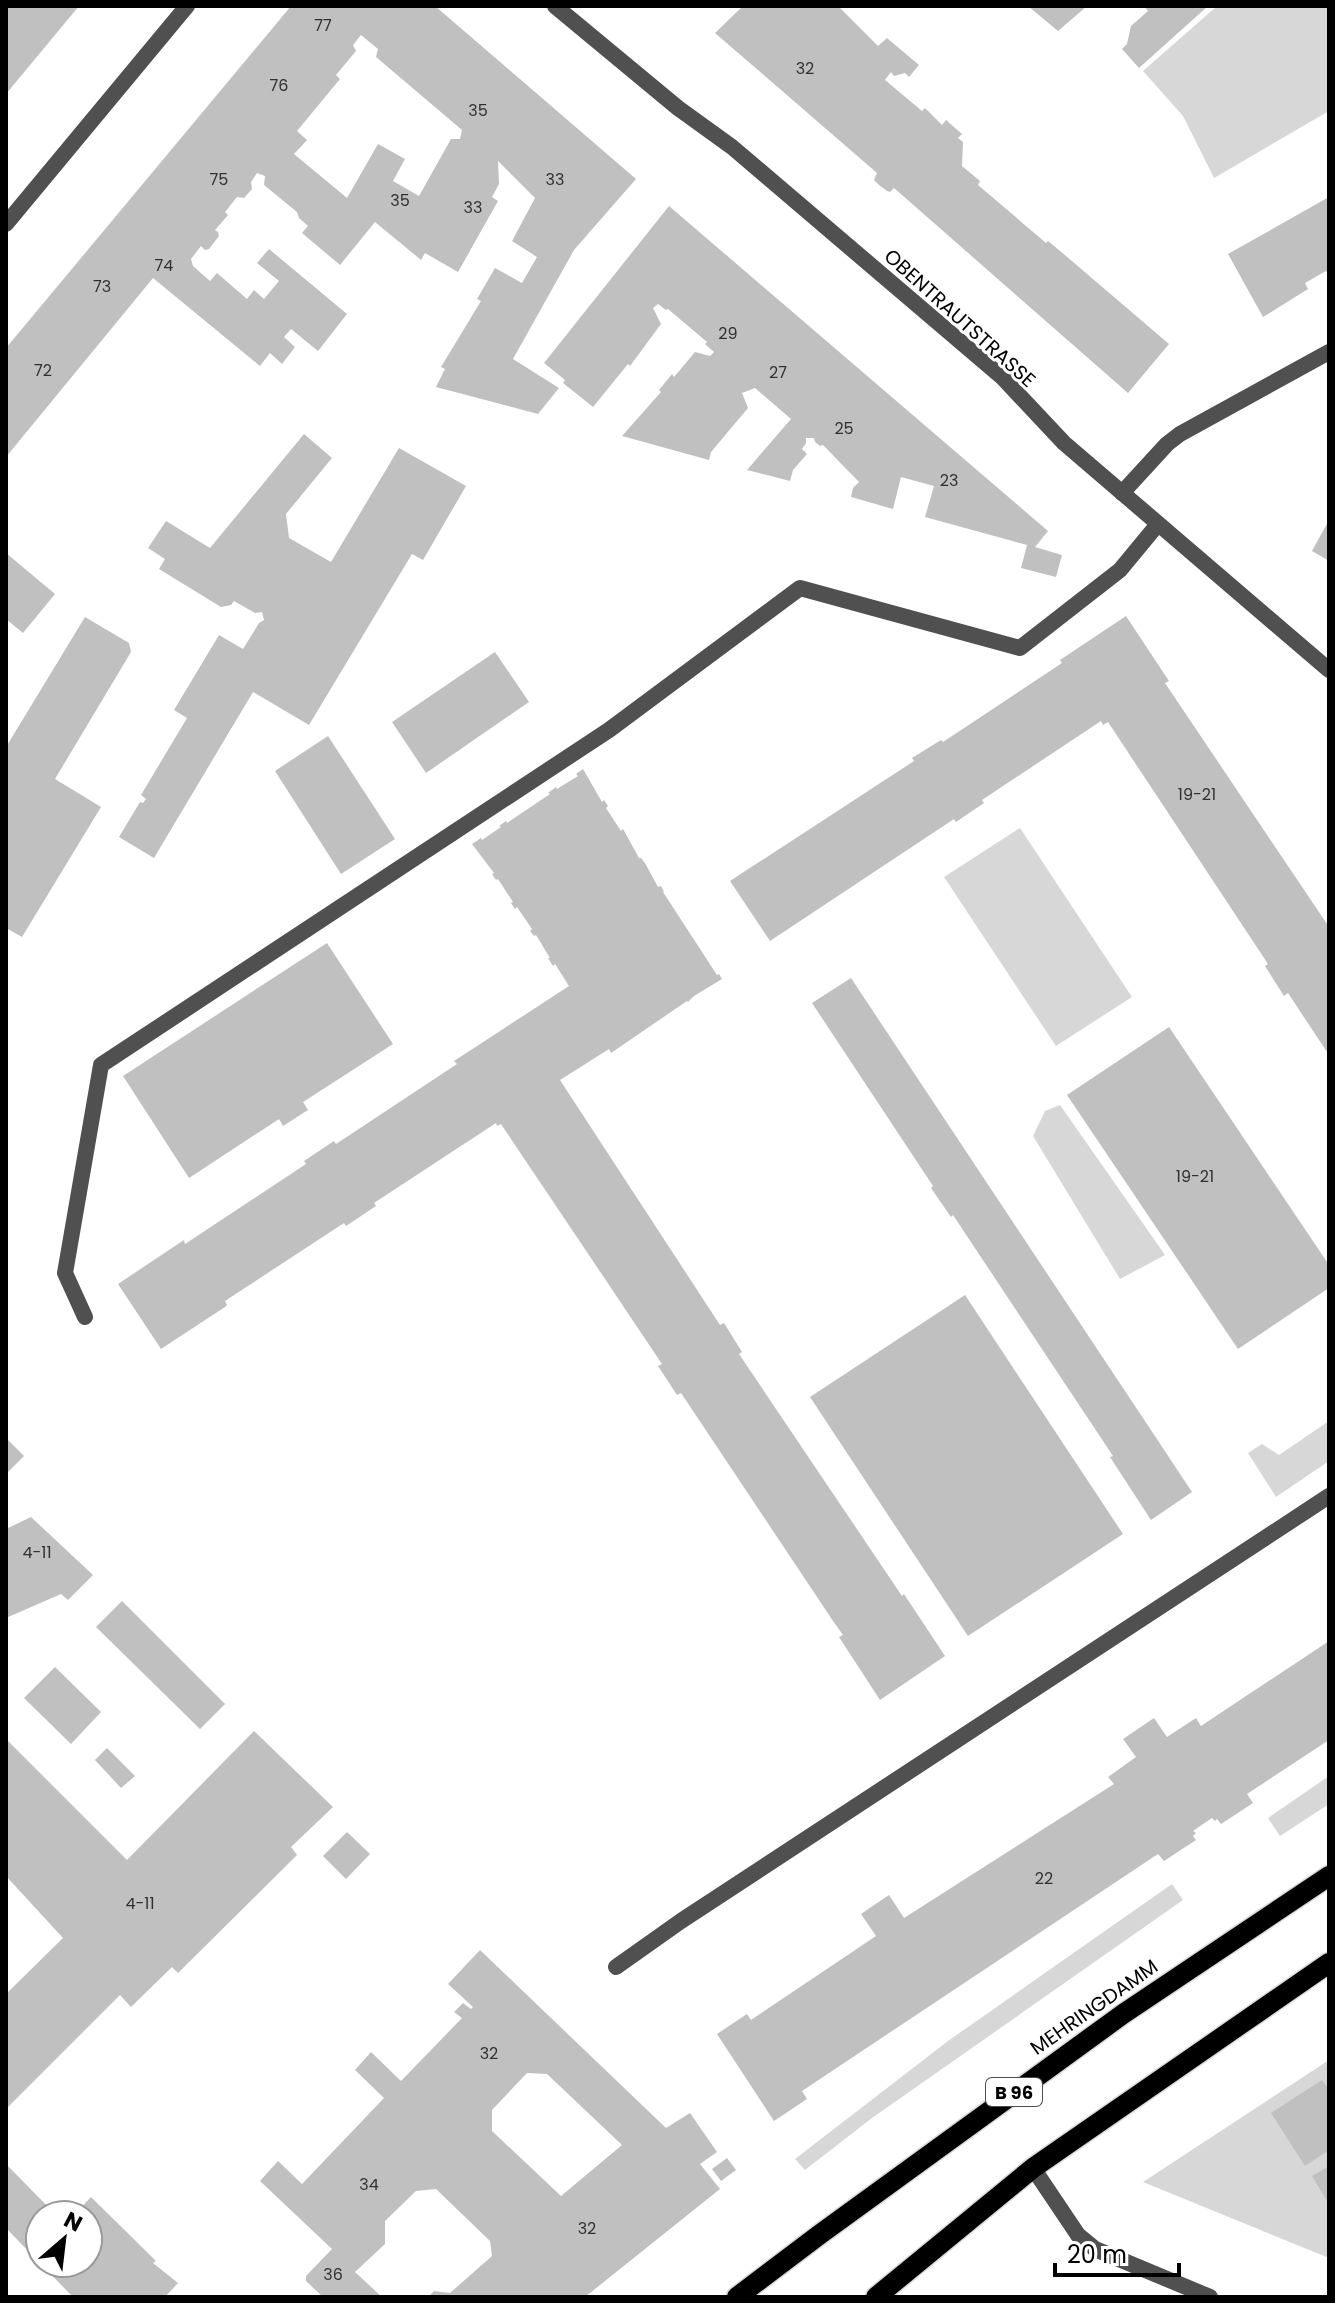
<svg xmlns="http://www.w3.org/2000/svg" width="1335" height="2303" font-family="Poppins,sans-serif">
<rect width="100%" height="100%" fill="#fff"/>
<g fill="#d7d7d7">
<path d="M 1217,6 L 1329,6 L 1329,111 L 1214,178 L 1183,116 L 1143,71 Z"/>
<path d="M 1020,828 L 1132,997 L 1056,1046 L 944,877 Z"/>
<path d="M 1060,1105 L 1165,1255 L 1120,1279 L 1033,1136 L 1045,1111 Z"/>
<path d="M 1329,1421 L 1329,1461 L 1276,1497 L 1248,1453 L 1262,1444 L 1279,1455 Z"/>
<path d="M 1329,1776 L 1329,1804 L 1280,1836 L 1268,1818 Z"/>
<path d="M 1172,1884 L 1183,1900 L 872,2118 L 805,2170 L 795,2159 L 948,2041 Z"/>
<path d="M 1329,2060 L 1329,2258 L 1143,2182 Z"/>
</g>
<g fill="#c0c0c0" fill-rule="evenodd">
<path d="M 6,6 L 79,6 L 6,94 Z"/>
<path d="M 291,6 L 435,6 L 636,179 L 574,250 L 513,359 L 559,388 L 538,414 L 436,387 L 445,369 L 441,367 L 481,301 L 477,299 L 495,268 L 522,283 L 537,257 L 512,241 L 535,198 L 498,161 L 499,184 L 492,197 L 498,201 L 458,272 L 425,253 L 421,260 L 375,222 L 340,265 L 302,233 L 308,226 L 299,218 L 297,212 L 264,185 L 265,176 L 257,173 L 251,182 L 252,189 L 244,198 L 237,197 L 225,212 L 228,215 L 215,230 L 218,232 L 219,236 L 209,249 L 205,250 L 201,246 L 191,259 L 193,266 L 210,281 L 217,273 L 247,299 L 254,290 L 264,299 L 279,281 L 257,263 L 269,249 L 347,314 L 318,351 L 291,329 L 284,337 L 295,347 L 282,364 L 270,353 L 260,366 L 153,278 L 6,457 L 6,348 ZM 361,35 L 378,49 L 376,57 L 462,130 L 460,139 L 451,139 L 419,196 L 393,181 L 405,159 L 378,144 L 347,198 L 294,154 L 307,140 L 297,131 L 340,79 L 336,75 L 356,51 L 353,45 Z"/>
<path d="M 743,6 L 838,6 L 878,46 L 887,38 L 919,65 L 909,77 L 905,73 L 894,76 L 891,72 L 885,80 L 922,111 L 925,108 L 942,125 L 946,120 L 962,134 L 958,138 L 963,142 L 962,166 L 980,181 L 978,185 L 1046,243 L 1048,241 L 1066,256 L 1169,344 L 1128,393 L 894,188 L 890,192 L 887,191 L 879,185 L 874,180 L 877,173 L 715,33 Z"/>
<path d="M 1028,6 L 1087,6 L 1058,31 Z"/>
<path d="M 1144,6 L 1208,6 L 1139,68 L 1122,49 L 1127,44 L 1131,26 L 1148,11 Z"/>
<path d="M 1329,197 L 1329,276 L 1326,271 L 1305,283 L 1308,289 L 1263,317 L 1228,254 Z"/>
<path d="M 669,206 L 1048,531 L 1035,547 L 1062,555 L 1056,577 L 1021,568 L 1027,545 L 925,517 L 934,486 L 901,477 L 893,509 L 851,497 L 853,488 L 859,482 L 823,445 L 820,446 L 815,442 L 814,438 L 806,438 L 806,443 L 802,449 L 807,454 L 793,470 L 790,481 L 747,470 L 791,419 L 755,388 L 742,393 L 748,408 L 711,452 L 709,460 L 622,436 L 661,392 L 659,390 L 672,374 L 674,377 L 695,352 L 710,356 L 714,352 L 705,344 L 707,342 L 668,309 L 666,310 L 658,304 L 653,308 L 661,324 L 630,366 L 628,364 L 593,407 L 563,383 L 565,380 L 544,363 Z"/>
<path d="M 304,434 L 332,458 L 286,514 L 289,538 L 331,562 L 399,448 L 466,486 L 423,560 L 412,554 L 309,725 L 253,692 L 154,858 L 119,837 L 140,802 L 143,803 L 146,799 L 141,795 L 187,718 L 174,710 L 219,635 L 243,649 L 259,623 L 264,620 L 262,612 L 255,613 L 234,601 L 231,605 L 221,607 L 159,569 L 165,559 L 148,548 L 166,521 L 210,548 Z"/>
<path d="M 1329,520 L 1329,561 L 1312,551 Z"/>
<path d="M 6,553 L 55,594 L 23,633 L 6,619 Z"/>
<path d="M 1126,616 L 1169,681 L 1165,683 L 1327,924 L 1329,923 L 1329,1055 L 1288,993 L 1284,996 L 1265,966 L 1268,964 L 1108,722 L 1103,725 L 1101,721 L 982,800 L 984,803 L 956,822 L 954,819 L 770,941 L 730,881 L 914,761 L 912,758 L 941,740 L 943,742 L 1062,663 L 1060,660 Z"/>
<path d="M 85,617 L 129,643 L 131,652 L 55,779 L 101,807 L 22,937 L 6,928 L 6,747 Z"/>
<path d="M 495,652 L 529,702 L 426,773 L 392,722 Z"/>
<path d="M 328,736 L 395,839 L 341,874 L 275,771 Z"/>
<path d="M 583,769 L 602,802 L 604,800 L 608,806 L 606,808 L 621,831 L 623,829 L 639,858 L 641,858 L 645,863 L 658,887 L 661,886 L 664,892 L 663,892 L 717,975 L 719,974 L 722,979 L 694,996 L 688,1002 L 687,1001 L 611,1053 L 609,1049 L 560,1080 L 720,1325 L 724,1323 L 742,1352 L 739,1354 L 902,1596 L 904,1594 L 945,1656 L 880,1700 L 839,1637 L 843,1635 L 833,1621 L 681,1393 L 677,1395 L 658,1366 L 662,1364 L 501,1124 L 497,1126 L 496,1123 L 374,1203 L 376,1206 L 346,1226 L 344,1223 L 225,1301 L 227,1305 L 225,1307 L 161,1349 L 118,1284 L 184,1240 L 185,1244 L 306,1164 L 304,1161 L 334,1141 L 336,1144 L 457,1064 L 454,1061 L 569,986 L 555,964 L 553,966 L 548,958 L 550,958 L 536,935 L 534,936 L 530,931 L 532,929 L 517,907 L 515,909 L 511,903 L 513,902 L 498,879 L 496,880 L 492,874 L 494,873 L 472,844 L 481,838 L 482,840 L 501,827 L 499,826 L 506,821 L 507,823 L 550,794 L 548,793 L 556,787 L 557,789 L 578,776 L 576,774 Z"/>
<path d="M 327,943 L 393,1044 L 303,1102 L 308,1110 L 283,1126 L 279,1119 L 189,1178 L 123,1076 Z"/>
<path d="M 851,978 L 1192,1492 L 1151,1520 L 1110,1457 L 1113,1456 L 953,1215 L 951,1217 L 931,1188 L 933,1186 L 812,1003 Z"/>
<path d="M 1169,1027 L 1329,1265 L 1329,1288 L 1238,1349 L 1067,1095 Z"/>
<path d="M 965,1295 L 1123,1534 L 968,1636 L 810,1397 Z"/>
<path d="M 6,1438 L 24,1456 L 6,1474 Z"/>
<path d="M 31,1517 L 93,1575 L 68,1600 L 61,1594 L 6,1618 L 6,1529 Z"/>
<path d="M 122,1601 L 225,1704 L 200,1729 L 96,1627 Z"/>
<path d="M 1329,1641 L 1329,1740 L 1247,1794 L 1253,1803 L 1221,1824 L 1217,1819 L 1215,1821 L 1212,1818 L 1203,1824 L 1193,1831 L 1196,1833 L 1193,1836 L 1196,1840 L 1164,1861 L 1158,1854 L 802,2091 L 807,2099 L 774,2121 L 717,2034 L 747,2014 L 751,2020 L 876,1936 L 861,1914 L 889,1895 L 904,1918 L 1114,1784 L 1108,1777 L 1136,1757 L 1123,1739 L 1154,1718 L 1167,1737 L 1196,1718 L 1201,1726 Z"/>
<path d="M 55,1667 L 101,1712 L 71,1744 L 24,1698 Z"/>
<path d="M 254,1731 L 333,1807 L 291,1847 L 297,1855 L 178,1973 L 172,1967 L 131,2007 L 120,1995 L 6,2109 L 6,1994 L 63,1938 L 6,1876 L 6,1739 L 127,1860 Z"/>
<path d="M 107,1748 L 135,1776 L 121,1788 L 95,1760 Z"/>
<path d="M 347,1832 L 370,1854 L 346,1879 L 323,1856 Z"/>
<path d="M 480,1950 L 666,2128 L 690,2113 L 717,2152 L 700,2164 L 720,2189 L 585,2297 L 428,2297 L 434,2291 L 450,2293 L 492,2256 L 490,2241 L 436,2189 L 416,2191 L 385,2221 L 385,2244 L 355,2272 L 382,2297 L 323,2297 L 306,2281 L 306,2276 L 332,2249 L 260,2181 L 278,2161 L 302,2184 L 384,2098 L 355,2070 L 371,2052 L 401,2081 L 462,2018 L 454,2012 L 463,2003 L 471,2009 L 473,2007 L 448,1984 ZM 527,2073 L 547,2074 L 622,2145 L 561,2196 L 492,2131 L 492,2110 Z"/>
<path d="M 1322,2080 L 1329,2090 L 1329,2150 L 1305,2166 L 1271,2113 Z"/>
<path d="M 727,2158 L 736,2170 L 721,2181 L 712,2169 Z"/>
<path d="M 6,2164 L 56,2215 L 40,2215 L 40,2263 L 88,2263 L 88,2215 L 74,2215 L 91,2197 L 156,2261 L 153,2263 L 178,2283 L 165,2297 L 73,2297 L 33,2256 L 6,2228 Z"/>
<path d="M 1329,2166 L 1329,2204 L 1312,2176 Z"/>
</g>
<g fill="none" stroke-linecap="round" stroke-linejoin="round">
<g stroke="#dbdbdb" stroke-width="23">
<g id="primary">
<path d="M 737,2297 L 819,2235 L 1123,2014 L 1329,1876"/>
<path d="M 876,2297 L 1033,2168 L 1329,1963"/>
</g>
</g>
<g stroke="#505050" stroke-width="16">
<path d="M 85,1317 L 65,1273 L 101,1065 L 609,730 L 800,588 L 1020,648 L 1120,570 L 1158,524"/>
<path d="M 616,1967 L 681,1921 L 1329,1496"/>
</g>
<g stroke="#505050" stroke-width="16">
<path d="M 555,6 L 678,108 L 732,147 L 1003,378 L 1064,443 L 1329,670"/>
<path d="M 6,224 L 187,6"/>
<path d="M 1122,493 L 1167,444 L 1180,434 L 1329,352"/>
<path d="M 1033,2168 L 1078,2235 L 1095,2249 L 1210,2297"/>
</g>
<use href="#primary" stroke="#000" stroke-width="20"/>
</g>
<g text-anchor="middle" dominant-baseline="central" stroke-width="6" stroke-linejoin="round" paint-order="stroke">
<g font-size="16" fill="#303030">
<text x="323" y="25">77</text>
<text x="805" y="68">32</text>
<text x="279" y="85">76</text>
<text x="478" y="110">35</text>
<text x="219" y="179">75</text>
<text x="555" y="179">33</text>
<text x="400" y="200">35</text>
<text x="473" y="207">33</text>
<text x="164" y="265">74</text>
<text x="102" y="286">73</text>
<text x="728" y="333">29</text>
<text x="43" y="370">72</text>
<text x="778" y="372">27</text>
<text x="844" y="428">25</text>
<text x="949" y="480">23</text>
<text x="1197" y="794">19-21</text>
<text x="1195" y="1176">19-21</text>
<text x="37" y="1552">4-11</text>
<text x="1044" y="1878">22</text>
<text x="140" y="1903">4-11</text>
<text x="489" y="2053">32</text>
<text x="369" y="2184">34</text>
<text x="587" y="2228">32</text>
<text x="333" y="2274">36</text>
</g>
<rect fill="#fff" stroke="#4c4c4c" stroke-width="2" x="986" y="2078" width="56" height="28" rx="6"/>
<g font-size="18" font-weight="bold" fill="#000">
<text x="1014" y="2092">B 96</text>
</g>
<g font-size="20" fill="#000" stroke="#fff">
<text transform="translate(960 318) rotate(42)">OBENTRAUTSTRASSE</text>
<text transform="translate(1094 2007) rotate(-35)">MEHRINGDAMM</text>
</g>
</g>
<rect width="1335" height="2303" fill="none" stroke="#000000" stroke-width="16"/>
<g transform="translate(64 2239) rotate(28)"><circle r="38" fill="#ffffff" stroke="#999999" stroke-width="2"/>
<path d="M0-6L14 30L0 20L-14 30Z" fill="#000000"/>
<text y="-12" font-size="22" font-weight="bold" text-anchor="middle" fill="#000000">N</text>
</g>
<path d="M1055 2263v12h124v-12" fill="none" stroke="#000000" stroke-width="4"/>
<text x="1067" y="2263" font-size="24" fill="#000000" stroke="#ffffff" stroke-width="6" paint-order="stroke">20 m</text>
</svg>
